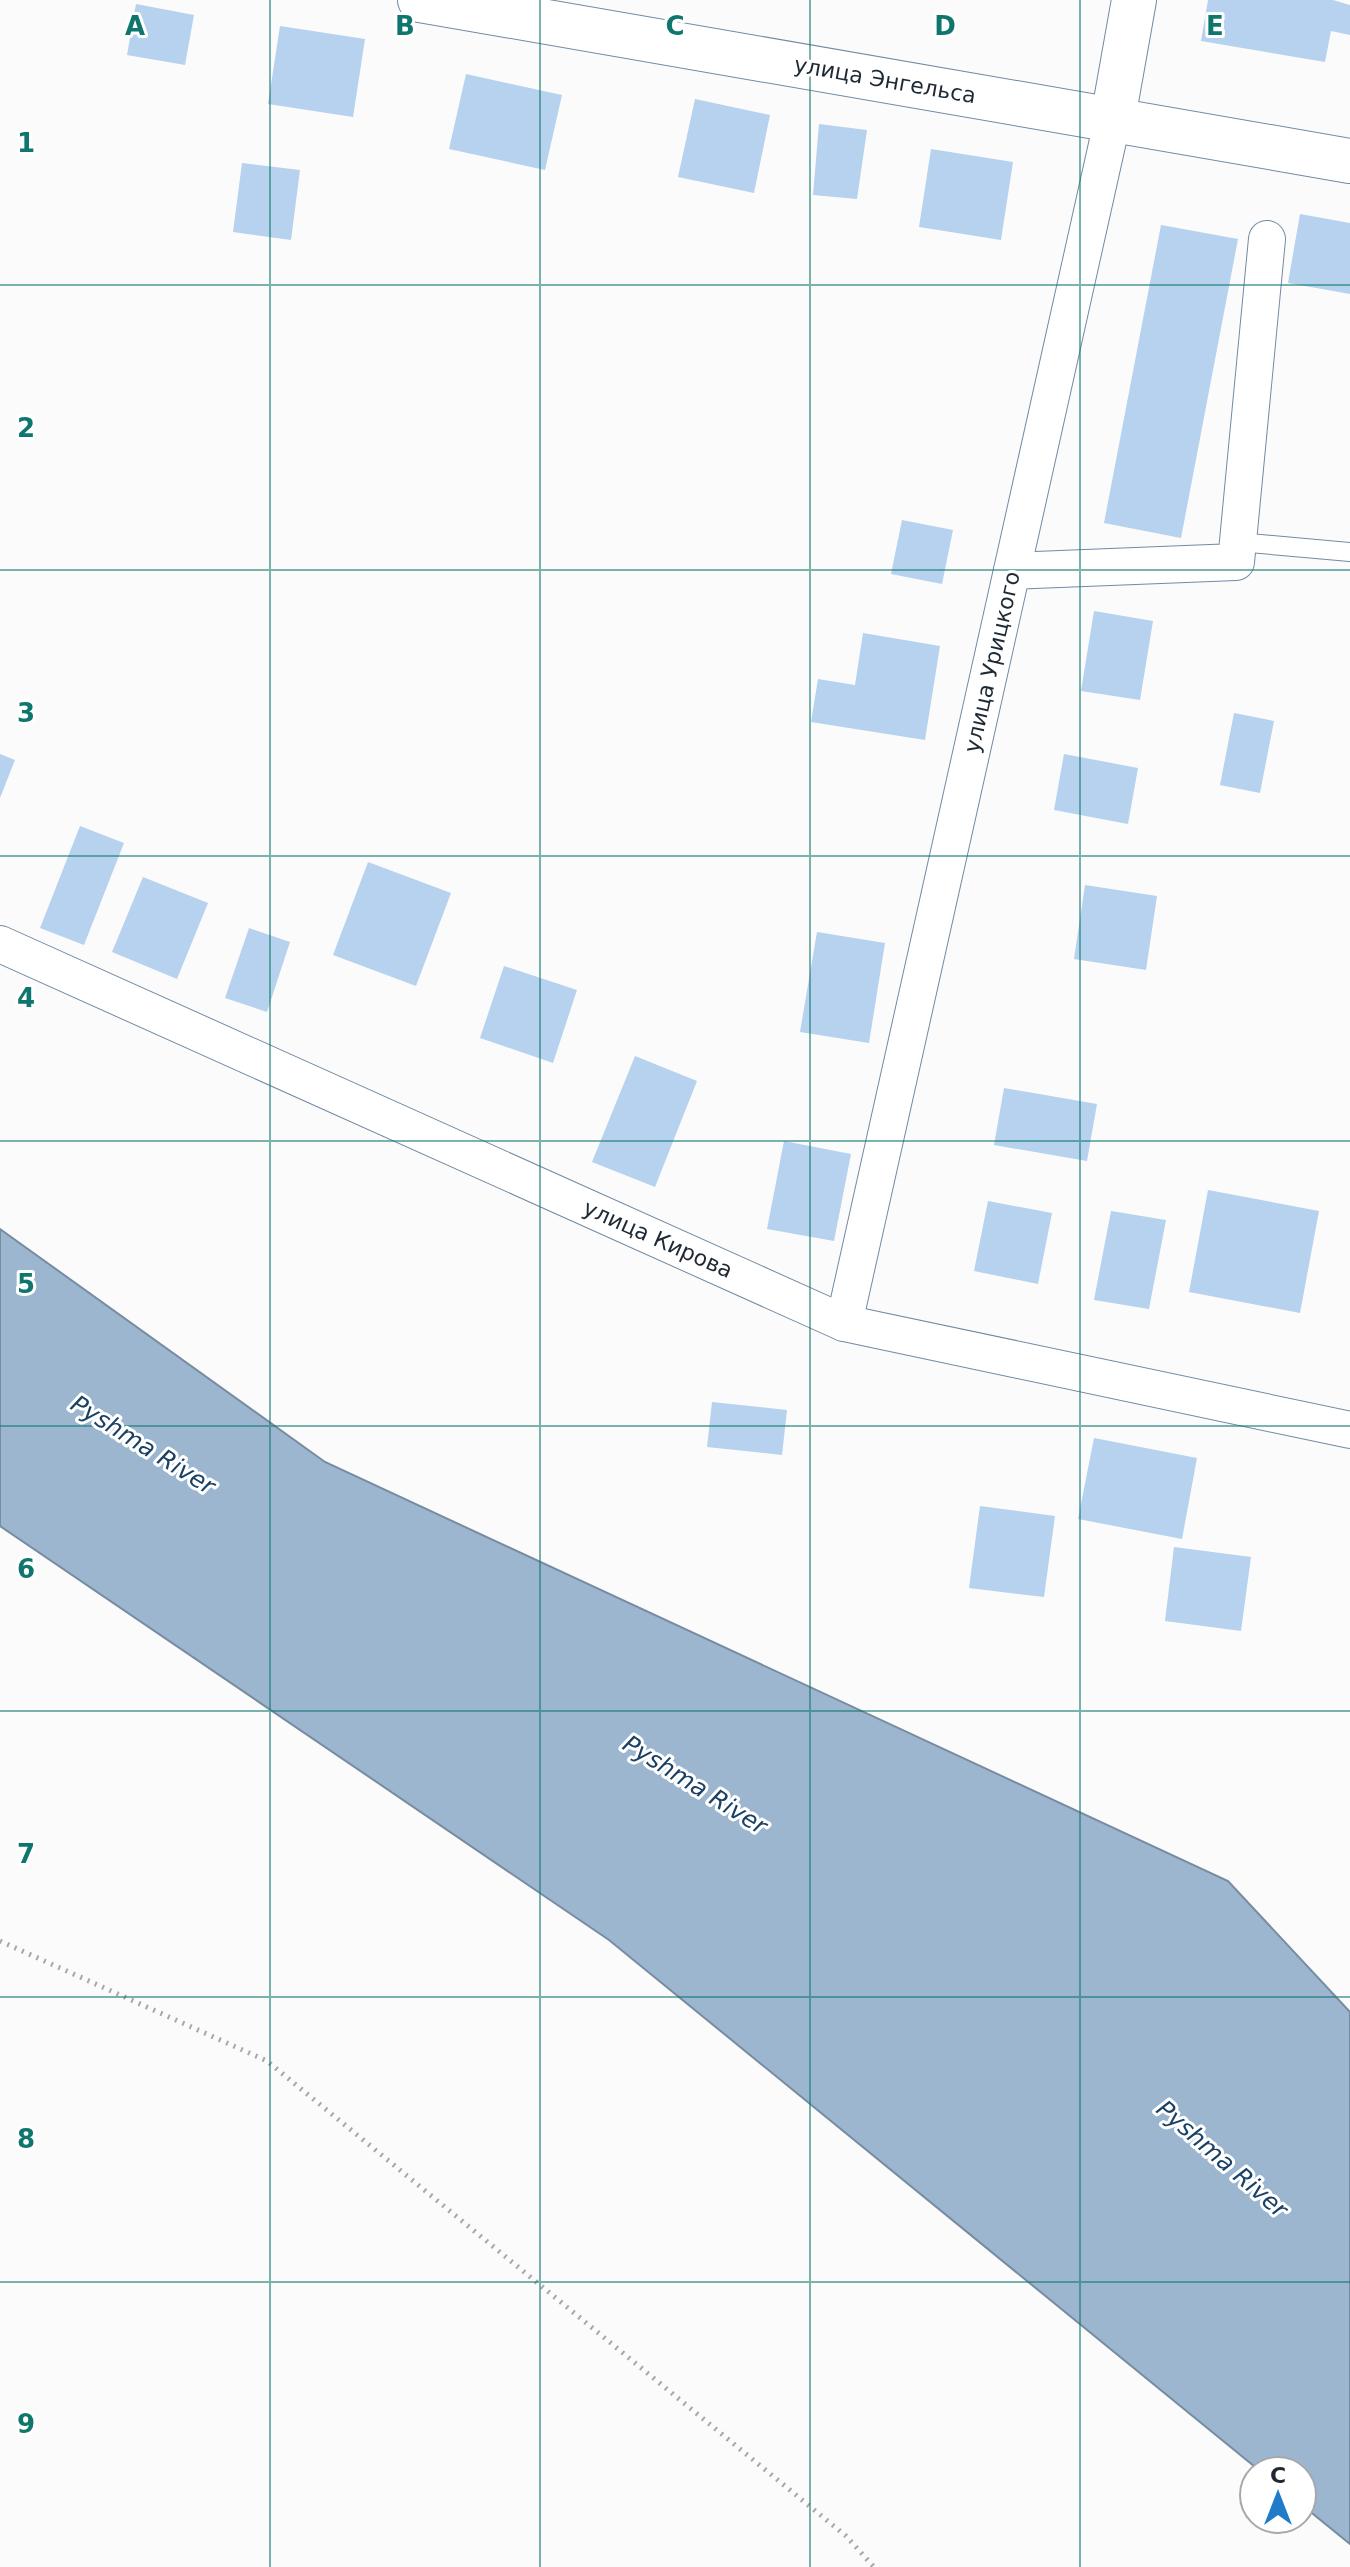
<svg xmlns="http://www.w3.org/2000/svg" width="1350" height="2567" font-family="'DejaVu Sans',sans-serif">
<rect width="100%" height="100%" fill="#fbfbfb"/>
<path fill="#9db6d0" stroke="#778ca1" stroke-width="2" d="M 0,1229 L 325,1462 L 1228,1881 L 1350,2012 L 1350,2544 L 1302,2505 L 1302,2471 L 1260,2471 L 609,1940 L 0,1526 Z"/>
<g fill="#b6d2ee">
<path d="M 1208,0 L 1333,0 L 1350,5 L 1350,35 L 1331,31 L 1325,62 L 1201,41 Z"/>
<path d="M 136,4 L 194,15 L 185,65 L 127,55 Z"/>
<path d="M 280,26 L 365,39 L 353,117 L 268,104 Z"/>
<path d="M 466,74 L 562,95 L 545,170 L 449,149 Z"/>
<path d="M 695,99 L 770,115 L 754,193 L 678,177 Z"/>
<path d="M 819,124 L 867,130 L 857,199 L 813,195 Z"/>
<path d="M 931,149 L 1013,162 L 1001,240 L 919,227 Z"/>
<path d="M 242,163 L 300,170 L 291,240 L 233,232 Z"/>
<path d="M 1300,214 L 1350,223 L 1350,294 L 1288,283 Z"/>
<path d="M 1161,225 L 1238,239 L 1181,538 L 1104,523 Z"/>
<path d="M 902,520 L 953,530 L 942,584 L 891,574 Z"/>
<path d="M 1094,611 L 1153,621 L 1140,700 L 1081,691 Z"/>
<path d="M 863,633 L 940,646 L 925,740 L 811,722 L 818,679 L 855,685 Z"/>
<path d="M 1234,713 L 1274,721 L 1260,793 L 1220,785 Z"/>
<path d="M 0,754 L 15,760 L 0,798 Z"/>
<path d="M 1064,754 L 1138,768 L 1128,824 L 1054,810 Z"/>
<path d="M 80,826 L 124,843 L 84,945 L 40,928 Z"/>
<path d="M 368,862 L 451,893 L 416,986 L 333,955 Z"/>
<path d="M 143,877 L 208,903 L 177,979 L 112,952 Z"/>
<path d="M 1085,885 L 1157,896 L 1146,970 L 1074,959 Z"/>
<path d="M 249,928 L 290,942 L 267,1012 L 225,998 Z"/>
<path d="M 817,932 L 885,943 L 869,1043 L 800,1032 Z"/>
<path d="M 504,966 L 577,990 L 553,1063 L 480,1038 Z"/>
<path d="M 635,1056 L 697,1081 L 655,1187 L 592,1162 Z"/>
<path d="M 1004,1088 L 1097,1104 L 1087,1161 L 994,1145 Z"/>
<path d="M 784,1141 L 851,1154 L 834,1241 L 767,1229 Z"/>
<path d="M 1208,1190 L 1319,1211 L 1300,1313 L 1189,1292 Z"/>
<path d="M 988,1201 L 1052,1213 L 1038,1284 L 974,1271 Z"/>
<path d="M 1111,1211 L 1166,1220 L 1149,1309 L 1094,1300 Z"/>
<path d="M 712,1402 L 787,1410 L 782,1455 L 707,1447 Z"/>
<path d="M 1094,1438 L 1197,1458 L 1182,1539 L 1078,1519 Z"/>
<path d="M 980,1506 L 1055,1516 L 1044,1597 L 969,1588 Z"/>
<path d="M 1174,1547 L 1251,1557 L 1241,1631 L 1165,1621 Z"/>
</g>
<g fill="none" stroke-linecap="round" stroke-linejoin="round">
<g stroke="#718aa4" stroke-width="20">
<path id="service" d="M 1238,542 L 1350,552"/>
</g>
<g stroke="#718aa4" stroke-width="38">
<g id="minor">
<path d="M 1012,571 L 1236,562 L 1267,239"/>
<path d="M 0,944 L 844,1323 L 1350,1430"/>
<path d="M 844,1323 L 1113,118"/>
</g>
</g>
<g stroke="#718aa4" stroke-width="46">
<path id="secondary" d="M 1113,118 L 1134,0"/>
</g>
<g stroke="#718aa4" stroke-width="46">
<path id="primary" d="M 420,0 L 1350,161"/>
</g>
<path stroke="#a4a8ac" stroke-width="5" stroke-dasharray="2 6" stroke-linecap="butt" d="M 0,1941 L 267,2061 L 846,2536 L 874,2567"/>
<use href="#service" stroke="#fff" stroke-width="18"/>
<use href="#minor" stroke="#fff" stroke-width="36"/>
<use href="#secondary" stroke="#fff" stroke-width="44"/>
<use href="#primary" stroke="#fff" stroke-width="44"/>
</g>
<path fill="none" stroke="#0f766e" stroke-width="2" stroke-opacity="0.55" d="M 270,0 L 270,2567M 540,0 L 540,2567M 810,0 L 810,2567M 1080,0 L 1080,2567M 0,285 L 1350,285M 0,570 L 1350,570M 0,856 L 1350,856M 0,1141 L 1350,1141M 0,1426 L 1350,1426M 0,1711 L 1350,1711M 0,1997 L 1350,1997M 0,2282 L 1350,2282"/>
<g text-anchor="middle" dominant-baseline="central" stroke-width="6" stroke-linejoin="round" paint-order="stroke">
<g font-size="22" fill="#1e2933" stroke="#fff">
<text transform="translate(885 80) rotate(10)">улица Энгельса</text>
<text transform="translate(992 662) rotate(-77)">улица Урицкого</text>
<text transform="translate(658 1239) rotate(24)">улица Кирова</text>
</g>
<g font-size="24" font-style="italic" fill="#1a4165" stroke="#fff">
<text transform="translate(143 1445) rotate(32)">Pyshma River</text>
<text transform="translate(695 1785) rotate(32)">Pyshma River</text>
<text transform="translate(1222 2159) rotate(41)">Pyshma River</text>
</g>
</g>
<g font-size="26" text-anchor="middle" font-weight="bold" fill="#0f766e" stroke="#fff" stroke-width="6" stroke-linejoin="round" paint-order="stroke">
<text x="135" y="35">A</text>
<text x="405" y="35">B</text>
<text x="675" y="35">C</text>
<text x="945" y="35">D</text>
<text x="1215" y="35">E</text>
<text x="26" y="152">1</text>
<text x="26" y="437">2</text>
<text x="26" y="722">3</text>
<text x="26" y="1007">4</text>
<text x="26" y="1293">5</text>
<text x="26" y="1578">6</text>
<text x="26" y="1863">7</text>
<text x="26" y="2148">8</text>
<text x="26" y="2433">9</text>
</g>
<g transform="translate(1278 2495)"><circle r="38" fill="#ffffff" stroke="#a5a9ad" stroke-width="2"/>
<path d="M0-6L14 30L0 20L-14 30Z" fill="#207bc8"/>
<text y="-12" font-size="22" font-weight="bold" text-anchor="middle" fill="#1e2933">С</text>
</g>
</svg>
